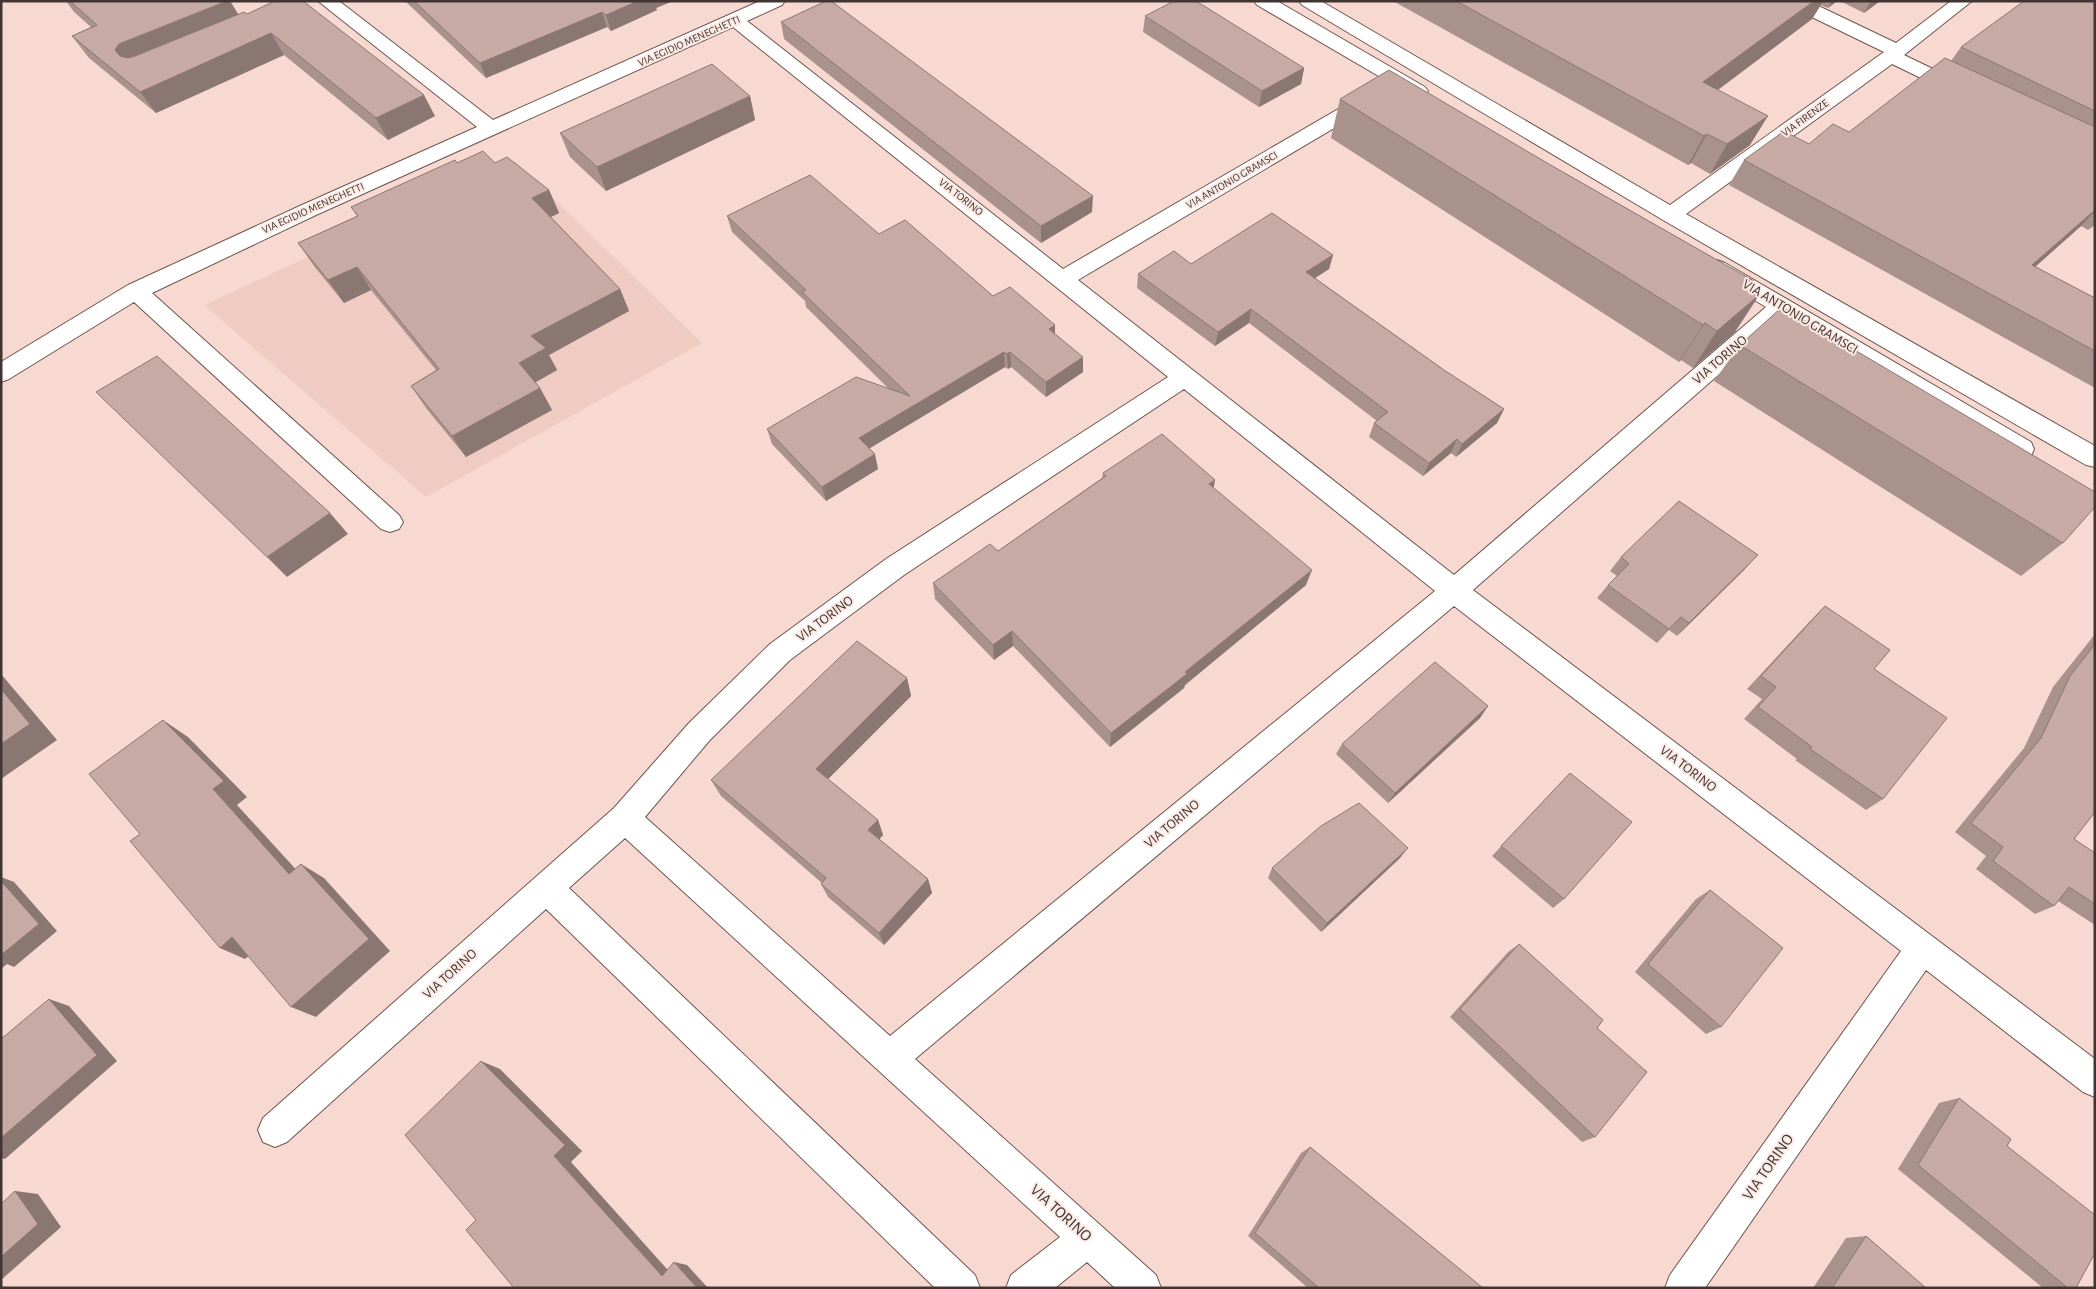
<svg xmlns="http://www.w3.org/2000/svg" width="2096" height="1289" font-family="'Alegreya Sans',sans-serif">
<rect width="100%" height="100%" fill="#f7d9d1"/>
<path fill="#f0cbc1" d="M 515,161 L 702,343 L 426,497 L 204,305 Z"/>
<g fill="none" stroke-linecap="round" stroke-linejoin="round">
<g stroke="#6e554f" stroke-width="2">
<g id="street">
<path d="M 318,1 L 339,1 L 493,120 L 760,1 L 785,1 L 782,5 L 747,21 L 1063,269 L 1359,97 L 1366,95 L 1373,97 L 1376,101 L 1373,105 L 1078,280 L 1454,575 L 1766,307 L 1709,273 L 1706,268 L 1709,263 L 1717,260 L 1725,263 L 2031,442 L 2034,449 L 2031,456 L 2022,458 L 2013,456 L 1783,318 L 1473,590 L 2095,1059 L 2095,1097 L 2083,1092 L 1926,970 L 1705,1288 L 1665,1288 L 1670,1275 L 1901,951 L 1454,606 L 915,1059 L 1156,1275 L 1161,1288 L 1115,1288 L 1087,1262 L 1055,1288 L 1006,1288 L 1011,1275 L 1060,1237 L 625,838 L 569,888 L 975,1275 L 980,1288 L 935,1288 L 546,909 L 287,1142 L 275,1147 L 263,1142 L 258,1130 L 263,1118 L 614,808 L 689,723 L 770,644 L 886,559 L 1168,377 L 733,27 L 316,215 L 152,293 L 399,515 L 403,522 L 399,529 L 390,532 L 381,529 L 134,302 L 9,379 L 1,382 L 1,362 L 128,285 L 302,205 L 477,127 ZM 1184,389 L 1435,591 L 890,1036 L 645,817 L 709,741 L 790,660 L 904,575 Z"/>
<path d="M 1254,1 L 1277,1 L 1425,87 L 1428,91 L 1425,95 L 1418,97 L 1411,95 L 1257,5 Z"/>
<path d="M 1299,1 L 1321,1 L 1670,205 L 1884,52 L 1787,5 L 1784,1 L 1808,1 L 1896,43 L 1951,1 L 1972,1 L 1904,55 L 1966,85 L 1969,89 L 1966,93 L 1959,95 L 1952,93 L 1892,64 L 1686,214 L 2095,446 L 2095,467 L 2086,465 L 1663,220 L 1302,5 Z"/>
</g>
</g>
<use href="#street" fill="#fff" fill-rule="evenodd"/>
</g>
<g fill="#aa928c">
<path d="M 66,1 L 230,1 L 238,14 L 247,14 L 435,116 L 388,140 L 284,55 L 156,113 L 89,58 L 72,36 L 91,27 L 74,12 Z"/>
<path d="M 405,1 L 673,1 L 656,8 L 657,10 L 611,31 L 607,27 L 486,78 Z"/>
<path d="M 1393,1 L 1837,1 L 1828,8 L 1821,5 L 1812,19 L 1718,90 L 1750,145 L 1710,174 L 1691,163 L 1688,165 Z"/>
<path d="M 1840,1 L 1880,1 L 1864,13 Z"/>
<path d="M 2095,1 L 2095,225 L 2088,230 L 2081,226 L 2035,267 L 2095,298 L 2095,388 L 1729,185 L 1744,160 L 1809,144 L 1849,132 L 1951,61 L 1961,47 Z"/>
<path d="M 1145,16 L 1304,68 L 1301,84 L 1259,107 L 1143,32 Z"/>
<path d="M 781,22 L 1092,212 L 1041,243 L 784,39 Z"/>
<path d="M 750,96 L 755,120 L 606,191 L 570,157 L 560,133 Z"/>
<path d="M 1340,99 L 1554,167 L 1754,281 L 1749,288 L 1735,332 L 1693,368 L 1681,360 L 1679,362 L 1331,138 Z"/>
<path d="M 457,163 L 495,163 L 549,190 L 559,213 L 551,217 L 620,289 L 629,311 L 549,355 L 557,370 L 535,382 L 540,388 L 552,410 L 466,457 L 426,408 L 411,386 L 436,370 L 371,290 L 344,303 L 314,266 L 298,243 L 357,216 L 351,207 Z"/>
<path d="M 727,216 L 879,234 L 993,296 L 1055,325 L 1055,334 L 1083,372 L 1046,397 L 1011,367 L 1008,369 L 1005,367 L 869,448 L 878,469 L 826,501 L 772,444 L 767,429 L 889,389 L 806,307 L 805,301 L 732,232 Z"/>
<path d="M 1333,255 L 1329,269 L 1315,278 L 1444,370 L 1504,409 L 1497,423 L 1456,457 L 1451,453 L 1423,476 L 1369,437 L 1374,423 L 1377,421 L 1249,323 L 1215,346 L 1137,288 L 1138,274 L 1191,264 Z"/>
<path d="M 1740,345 L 2063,543 L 2021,576 L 1714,381 Z"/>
<path d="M 1103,473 L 1213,488 L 1306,585 L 1185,685 L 1184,688 L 1110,747 L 1013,646 L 994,660 L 935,599 L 933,583 L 998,551 L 1102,478 Z"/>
<path d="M 1621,557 L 1745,569 L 1677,636 L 1669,630 L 1657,643 L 1597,598 L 1608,585 L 1617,576 L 1610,571 Z"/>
<path d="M 1825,606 L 1874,669 L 1883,799 L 1866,810 L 1795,760 L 1797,759 L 1744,719 L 1762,699 L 1747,689 L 1811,620 Z"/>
<path d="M 2095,634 L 2095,812 L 2074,839 L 2095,853 L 2095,925 L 2058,901 L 2054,906 L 2035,914 L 1976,869 L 1986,856 L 1955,832 L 2024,748 L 2053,687 Z"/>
<path d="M 907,678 L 911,696 L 828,779 L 878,820 L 883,835 L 879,839 L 928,879 L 932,893 L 884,945 L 828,897 L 821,884 L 822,883 L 721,796 L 711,780 Z"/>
<path d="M 1488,706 L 1480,718 L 1388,803 L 1336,754 L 1342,744 Z"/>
<path d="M 1570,773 L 1564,899 L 1553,908 L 1492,856 Z"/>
<path d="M 1400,858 L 1321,932 L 1268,878 L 1272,868 Z"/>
<path d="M 1710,890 L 1721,1027 L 1706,1034 L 1635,972 L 1696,899 Z"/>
<path d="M 1519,944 L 1597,1028 L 1595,1137 L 1582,1142 L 1450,1017 L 1508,952 Z"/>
<path d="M 1959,1098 L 2007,1146 L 2076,1288 L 2043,1288 L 1898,1169 L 1939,1103 Z"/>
<path d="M 1310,1147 L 1483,1288 L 1308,1288 L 1248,1236 L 1301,1153 Z"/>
<path d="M 1866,1236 L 1926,1288 L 1813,1288 L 1846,1238 Z"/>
</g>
<g fill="#8b7772">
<path d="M 227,1 L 230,1 L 243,22 L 131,72 L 115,50 L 119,44 Z"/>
<path d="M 638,1 L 673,1 L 656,8 L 657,10 L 611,31 L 606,15 Z"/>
<path d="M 1814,1 L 1823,1 L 1812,19 L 1688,112 L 1703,82 Z"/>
<path d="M 1832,1 L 1837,1 L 1828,8 Z"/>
<path d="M 1871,1 L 1880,1 L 1864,13 Z"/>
<path d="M 602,12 L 607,27 L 486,78 L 480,63 Z"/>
<path d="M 271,33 L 284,55 L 156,113 L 140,92 Z"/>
<path d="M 1304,68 L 1301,84 L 1259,107 L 1262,91 Z"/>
<path d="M 424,95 L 435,116 L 388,140 L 376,118 Z"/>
<path d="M 750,96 L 755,120 L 606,191 L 597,167 Z"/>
<path d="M 1768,116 L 1750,145 L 1710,174 L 1727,144 Z"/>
<path d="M 1707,134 L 1691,163 L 1688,165 L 1704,136 Z"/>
<path d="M 549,190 L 559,213 L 542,221 L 532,198 Z"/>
<path d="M 1093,196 L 1092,212 L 1041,243 L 1041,226 Z"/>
<path d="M 2095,210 L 2095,211 L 2081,226 L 2010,289 L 2032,265 Z"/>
<path d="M 1333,255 L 1329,269 L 1303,286 L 1306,272 Z"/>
<path d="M 357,267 L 371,290 L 344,303 L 328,280 Z"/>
<path d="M 620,289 L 629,311 L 549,355 L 557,370 L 531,385 L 519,363 L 531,336 Z"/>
<path d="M 1760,294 L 1735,332 L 1693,368 L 1717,331 Z"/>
<path d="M 1251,309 L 1249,323 L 1215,346 L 1218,332 Z"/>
<path d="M 1705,323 L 1681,360 L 1679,362 L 1703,325 Z"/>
<path d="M 1055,325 L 1055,340 L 1049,329 Z"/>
<path d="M 1004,352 L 1005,367 L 862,453 L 859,438 Z"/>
<path d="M 1010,352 L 1011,367 L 1008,369 L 1007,354 Z"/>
<path d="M 1083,357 L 1083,372 L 1046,397 L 1046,382 Z"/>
<path d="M 540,388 L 552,410 L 466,457 L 452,436 Z"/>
<path d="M 1504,409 L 1497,423 L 1456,457 L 1462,444 Z"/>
<path d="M 1457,439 L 1451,453 L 1423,476 L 1429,463 Z"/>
<path d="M 875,454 L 878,469 L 826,501 L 822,487 Z"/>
<path d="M 1215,480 L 1212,497 L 1209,484 Z"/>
<path d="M 330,513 L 348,534 L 287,577 L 267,557 Z"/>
<path d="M 1758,555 L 1745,569 L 1677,636 L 1689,623 Z"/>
<path d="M 1312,570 L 1306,585 L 1185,685 L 1184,688 L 1110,747 L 1111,733 L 1185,672 Z"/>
<path d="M 1012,631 L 1013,646 L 994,660 L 993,645 Z"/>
<path d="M 1,674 L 57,740 L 1,779 Z"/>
<path d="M 907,678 L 911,696 L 822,785 L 816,769 Z"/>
<path d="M 1488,706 L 1480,718 L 1388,803 L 1395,793 Z"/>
<path d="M 163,720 L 188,737 L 247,797 L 237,805 L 312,887 L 289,874 L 213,789 Z"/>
<path d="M 878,820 L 883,835 L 874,845 L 868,830 Z"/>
<path d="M 1408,848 L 1400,858 L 1321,932 L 1327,923 Z"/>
<path d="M 301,864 L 324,878 L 390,951 L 316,1017 L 291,1007 Z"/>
<path d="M 1,877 L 14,882 L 57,931 L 14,967 L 7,964 L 1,969 Z"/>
<path d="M 928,879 L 932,893 L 884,945 L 879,933 Z"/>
<path d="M 232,937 L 258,949 L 245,959 L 220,948 Z"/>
<path d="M 49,999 L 69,1006 L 117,1061 L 5,1159 L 1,1158 L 1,1138 Z"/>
<path d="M 481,1061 L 500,1069 L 582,1151 L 571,1162 L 675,1278 L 662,1276 L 554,1156 Z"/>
<path d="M 15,1191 L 38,1194 L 61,1227 L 1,1280 L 1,1257 Z"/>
<path d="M 674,1262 L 687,1265 L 708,1288 L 697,1288 Z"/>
</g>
<g fill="#c6aaa3" stroke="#8b7772">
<path d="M 70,1 L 227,1 L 119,44 L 115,50 L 120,56 L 128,58 L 135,56 L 244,12 L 247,14 L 275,1 L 303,1 L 424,95 L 376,118 L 271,33 L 140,92 L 72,36 L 97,25 Z"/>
<path d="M 414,1 L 638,1 L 606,15 L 602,12 L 480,63 Z"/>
<path d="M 826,1 L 831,1 L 1093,196 L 1041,226 L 781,22 Z"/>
<path d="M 1174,1 L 1196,1 L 1304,68 L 1262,91 L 1145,16 Z"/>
<path d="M 1456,1 L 1814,1 L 1703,82 L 1768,116 L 1727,144 L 1707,134 L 1704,136 Z"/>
<path d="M 2024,1 L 2095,1 L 2095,111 L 1961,47 Z"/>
<path d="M 1945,58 L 2095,127 L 2095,210 L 2032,265 L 2095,298 L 2095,351 L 1744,160 L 1784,131 L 1809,144 L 1833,124 L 1849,132 Z"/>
<path d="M 712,64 L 750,96 L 597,167 L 560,133 Z"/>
<path d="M 1389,70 L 1554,167 L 1754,281 L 1747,287 L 1760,294 L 1717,331 L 1705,323 L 1703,325 L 1340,99 Z"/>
<path d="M 483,151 L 495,163 L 507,157 L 549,190 L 532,198 L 620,289 L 531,336 L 546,348 L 519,363 L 540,388 L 452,436 L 411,386 L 439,369 L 357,267 L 328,280 L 298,243 L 358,216 L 351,207 L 455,160 L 457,163 Z"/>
<path d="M 810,175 L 879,234 L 905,220 L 993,296 L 1010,287 L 1055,325 L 1049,329 L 1083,357 L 1046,382 L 1010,352 L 1007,354 L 1004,352 L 859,438 L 875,454 L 822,487 L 767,429 L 856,377 L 910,396 L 802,292 L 806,290 L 727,216 Z"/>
<path d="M 1272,213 L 1333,255 L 1306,272 L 1444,370 L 1504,409 L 1462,444 L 1457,439 L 1429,463 L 1374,423 L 1388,412 L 1251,309 L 1218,332 L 1138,274 L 1174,251 L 1191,264 Z"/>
<path d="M 1782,307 L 2095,492 L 2095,507 L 2063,543 L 1740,345 Z"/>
<path d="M 157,356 L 330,513 L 267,557 L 96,392 Z"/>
<path d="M 1162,434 L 1215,480 L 1209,484 L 1312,570 L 1185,672 L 1187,674 L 1111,733 L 1012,631 L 993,645 L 933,583 L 990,544 L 998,551 L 1106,476 L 1103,473 Z"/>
<path d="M 1679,501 L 1758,555 L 1689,623 L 1681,617 L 1669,629 L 1608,585 L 1629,564 L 1621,557 Z"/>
<path d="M 1825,606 L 1890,650 L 1874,669 L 1947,718 L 1883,799 L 1810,749 L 1812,747 L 1758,707 L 1776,687 L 1761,676 Z"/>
<path d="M 857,641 L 907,678 L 816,769 L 878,820 L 868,830 L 928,879 L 879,933 L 821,884 L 826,878 L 711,780 Z"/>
<path d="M 2095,644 L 2095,812 L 2074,839 L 2095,853 L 2095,904 L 2069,887 L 2054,906 L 1993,861 L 2003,847 L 1971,823 L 2041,738 L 2070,676 Z"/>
<path d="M 1435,662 L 1488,706 L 1395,793 L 1342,744 Z"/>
<path d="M 1,689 L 30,724 L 1,744 Z"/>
<path d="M 163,720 L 224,781 L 213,789 L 289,874 L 301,864 L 369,939 L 291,1007 L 232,937 L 220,948 L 130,841 L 140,834 L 89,774 Z"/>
<path d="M 1570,773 L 1632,822 L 1564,899 L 1501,846 Z"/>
<path d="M 1359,803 L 1408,848 L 1327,923 L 1272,868 L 1321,826 Z"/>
<path d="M 1,881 L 39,924 L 1,955 Z"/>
<path d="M 1710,890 L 1783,948 L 1721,1027 L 1648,964 Z"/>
<path d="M 1519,944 L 1603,1020 L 1597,1028 L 1647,1072 L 1595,1137 L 1460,1009 Z"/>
<path d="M 49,999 L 97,1055 L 1,1138 L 1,1039 Z"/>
<path d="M 481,1061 L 565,1145 L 554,1156 L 662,1276 L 674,1262 L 697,1288 L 514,1288 L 466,1230 L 476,1220 L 405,1135 Z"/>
<path d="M 1959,1098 L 2011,1139 L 2007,1146 L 2095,1215 L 2095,1253 L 2076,1288 L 2068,1288 L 1918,1165 Z"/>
<path d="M 1310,1147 L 1483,1288 L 1319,1288 L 1255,1233 Z"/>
<path d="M 15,1191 L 38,1224 L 1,1257 L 1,1204 Z"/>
<path d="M 1866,1236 L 1926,1288 L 1832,1288 Z"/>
</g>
<g text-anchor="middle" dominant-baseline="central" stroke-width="4" stroke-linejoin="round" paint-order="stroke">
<g font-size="11" fill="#403532" stroke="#fbe9e4">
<text transform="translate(689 41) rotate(-24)">VIA EGIDIO MENEGHETTI</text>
<text transform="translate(1805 118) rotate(-36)">VIA FIRENZE</text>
<text transform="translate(1232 180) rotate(-30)">VIA ANTONIO GRAMSCI</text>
<text transform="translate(961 197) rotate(38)">VIA TORINO</text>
<text transform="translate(313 208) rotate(-24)">VIA EGIDIO MENEGHETTI</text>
</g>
<g font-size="14" fill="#403532" stroke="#fbe9e4">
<text transform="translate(1800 317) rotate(31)">VIA ANTONIO GRAMSCI</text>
<text transform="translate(1720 360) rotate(-41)">VIA TORINO</text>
<text transform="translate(825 619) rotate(-37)">VIA TORINO</text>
<text transform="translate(1688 769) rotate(37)">VIA TORINO</text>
<text transform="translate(1172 824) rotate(-40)">VIA TORINO</text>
<text transform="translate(450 974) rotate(-42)">VIA TORINO</text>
</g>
<g font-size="16" fill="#403532" stroke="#fbe9e4">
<text transform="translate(1768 1167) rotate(-55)">VIA TORINO</text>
<text transform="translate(1061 1213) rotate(42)">VIA TORINO</text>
</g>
</g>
<rect width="2096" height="1289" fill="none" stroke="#403532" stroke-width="5"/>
</svg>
